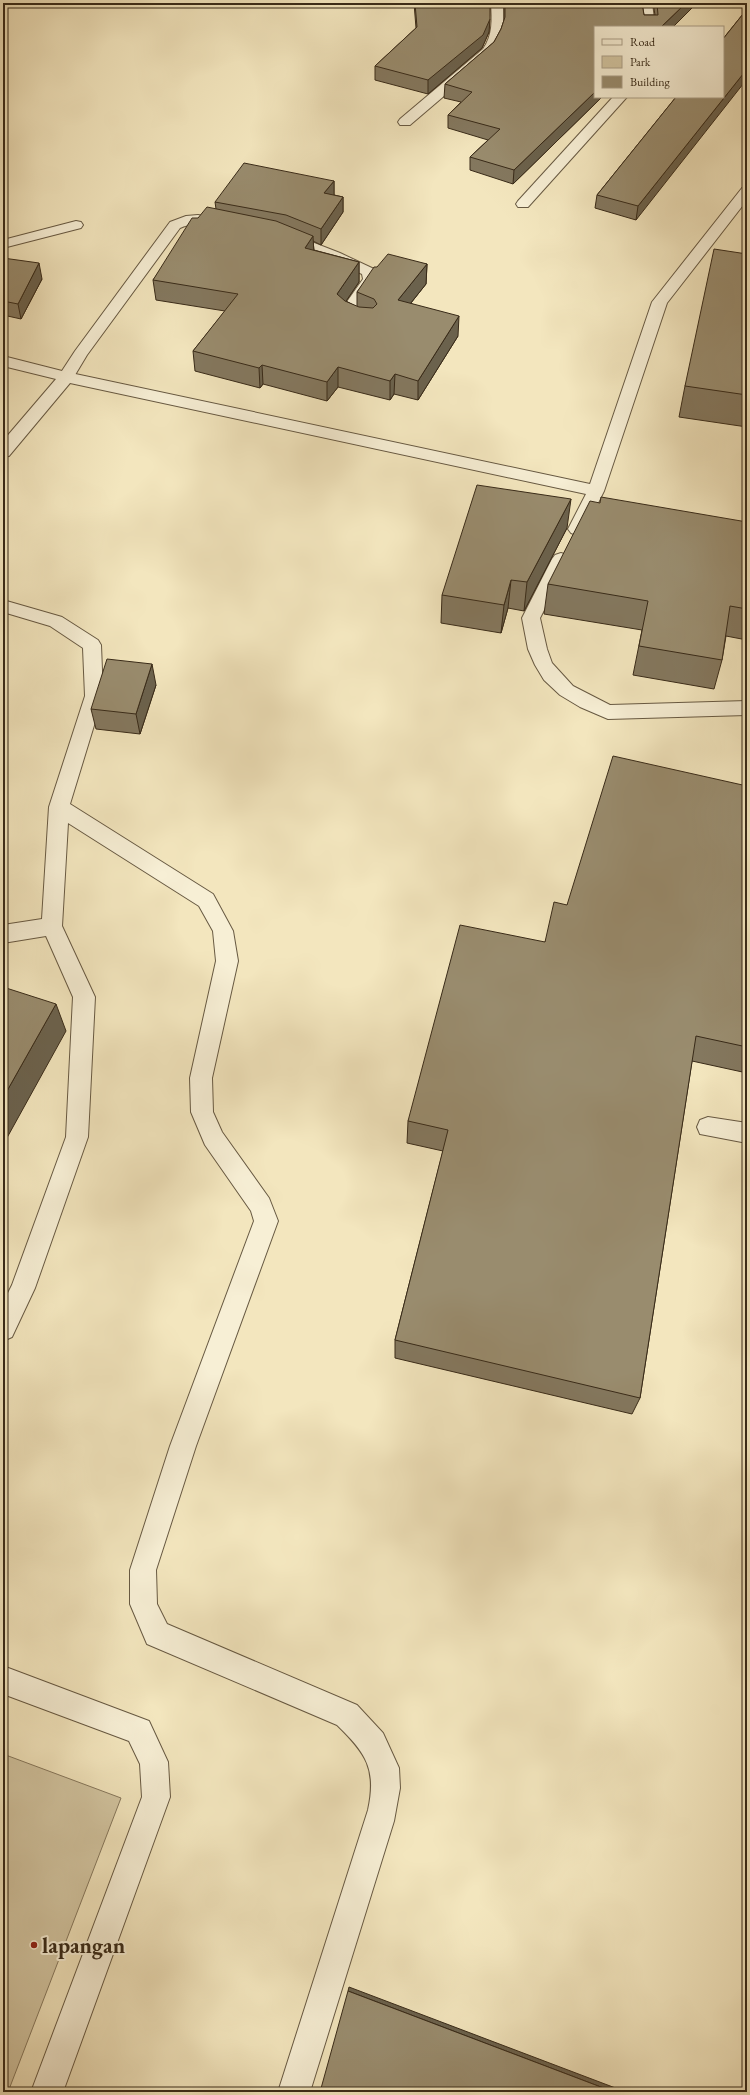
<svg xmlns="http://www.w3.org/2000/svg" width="750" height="2095" font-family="'EB Garamond',serif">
<rect width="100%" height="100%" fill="#f3e6be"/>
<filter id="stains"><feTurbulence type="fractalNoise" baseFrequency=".005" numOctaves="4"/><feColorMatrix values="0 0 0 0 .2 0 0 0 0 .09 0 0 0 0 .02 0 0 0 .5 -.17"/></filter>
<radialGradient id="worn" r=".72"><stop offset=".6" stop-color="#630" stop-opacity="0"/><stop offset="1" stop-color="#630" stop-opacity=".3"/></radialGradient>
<path fill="#d3c6a2" stroke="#86785d" d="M 3,1754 L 121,1798 L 8,2092 L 3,2092 Z"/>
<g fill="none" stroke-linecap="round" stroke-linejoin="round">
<g stroke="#675942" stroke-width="2">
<g id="lane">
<path d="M 747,187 L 747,200 L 667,303 L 604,491 L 583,533 L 577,535 L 571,533 L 568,529 L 586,494 L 70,383 L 9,456 L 3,457 L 3,441 L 56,379 L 3,366 L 3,356 L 66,372 L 590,484 L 652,302 L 742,188 Z"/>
<path d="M 561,553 L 567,555 L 570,559 L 540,618 L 547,649 L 552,663 L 573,686 L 610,705 L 747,701 L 747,715 L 608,719 L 580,707 L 560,695 L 544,680 L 535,665 L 528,649 L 522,618 L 552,559 L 555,555 Z"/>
<path d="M 3,600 L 62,617 L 98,640 L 101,645 L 103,696 L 70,804 L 213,894 L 233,931 L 238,961 L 212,1078 L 213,1112 L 222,1132 L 269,1198 L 278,1221 L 196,1446 L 156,1570 L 157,1604 L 167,1624 L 357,1705 L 383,1733 L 399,1768 L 400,1788 L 394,1821 L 310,2092 L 278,2092 L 368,1810 C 377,1769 366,1753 337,1725 L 147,1644 L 130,1604 L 130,1570 L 170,1446 L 254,1221 L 251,1211 L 205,1145 L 191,1112 L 190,1078 L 216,961 L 213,931 L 199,906 L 68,823 L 62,926 L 95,997 L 88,1137 L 35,1288 L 12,1337 L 3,1341 L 3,1303 L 12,1285 L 66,1137 L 73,997 L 46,936 L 3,943 L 3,925 L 42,919 L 49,807 L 85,696 L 83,648 L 50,626 L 3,612 Z"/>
<path d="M 708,1117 L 747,1123 L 747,1143 L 700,1134 L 697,1127 L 700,1120 Z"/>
<path d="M 3,1666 L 149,1721 L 168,1762 L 170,1797 L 63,2092 L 31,2092 L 142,1797 L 140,1764 L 129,1741 L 3,1694 Z"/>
</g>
</g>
<g stroke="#675942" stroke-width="2">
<g id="street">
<path d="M 491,3 L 503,3 C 504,23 504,37 492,55 L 410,125 L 400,125 L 398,122 L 400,119 L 483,49 C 493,35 492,20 491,3 Z"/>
<path d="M 640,3 L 652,3 L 655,27 L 643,27 Z"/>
<path d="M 613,97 L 627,97 L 528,207 L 518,207 L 516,204 L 518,201 Z"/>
<path d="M 198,215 L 226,220 L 228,223 L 226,226 C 210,230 196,220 180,228 L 87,355 L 72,380 L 60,380 L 58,377 L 75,351 L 170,222 L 186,216 Z"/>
<path d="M 76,221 L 81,222 L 83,225 L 81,228 L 3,248 L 3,240 Z"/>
<path d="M 286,232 L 340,253 L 374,269 L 377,279 L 355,312 L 369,318 L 372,321 L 369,324 C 359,327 346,322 339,313 L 363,279 L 362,274 L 281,239 L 279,236 L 281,233 Z"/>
</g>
</g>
<use href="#lane" fill="#f7efd5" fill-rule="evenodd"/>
<use href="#street" fill="#f7efd5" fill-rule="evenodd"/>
</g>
<g fill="#84785f" stroke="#382a18">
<path d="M 414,3 L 490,3 L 489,32 L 482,48 L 428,94 L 375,80 L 375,66 L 416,28 Z"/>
<path d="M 504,3 L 642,3 L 644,15 L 655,15 L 653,3 L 697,3 L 673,27 L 595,27 L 595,97 L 602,97 L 513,184 L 470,170 L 470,157 L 488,140 L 448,128 L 448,115 L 461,102 L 444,98 L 445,84 L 494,42 L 501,29 L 504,20 Z"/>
<path d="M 747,9 L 636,220 L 595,208 L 597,195 Z"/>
<path d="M 334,181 L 334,195 L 343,197 L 343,212 L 321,245 L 313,241 L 314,250 L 359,262 L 359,282 L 346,301 L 357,307 L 357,292 L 377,267 L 427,264 L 426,284 L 411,303 L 458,336 L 418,400 L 394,394 L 390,400 L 338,387 L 327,401 L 263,384 L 260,388 L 195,371 L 193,351 L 225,311 L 156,300 L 153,280 L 198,218 L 216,209 L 215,202 Z"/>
<path d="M 747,254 L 747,427 L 679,417 L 685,386 Z"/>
<path d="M 3,258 L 42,279 L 21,319 L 3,315 Z"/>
<path d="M 747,522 L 747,640 L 726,636 L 722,660 L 714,689 L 633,675 L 642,630 L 544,614 L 548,584 Z"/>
<path d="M 567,528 L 524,611 L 508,608 L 501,633 L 441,623 L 442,595 Z"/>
<path d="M 156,685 L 140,734 L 96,729 L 91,709 Z"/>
<path d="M 747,786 L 747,1073 L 692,1061 L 640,1398 L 632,1414 L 395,1358 L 395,1340 L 443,1151 L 407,1143 L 408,1121 L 545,942 L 567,905 Z"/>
</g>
<g fill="#6b624d" stroke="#382a18">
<path d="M 686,3 L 697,3 L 673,27 L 661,27 Z"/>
<path d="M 490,19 L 489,32 L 482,48 L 428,94 L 428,80 Z"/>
<path d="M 747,69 L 747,79 L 636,220 L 638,206 Z"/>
<path d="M 595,92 L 595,97 L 602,97 L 513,184 L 514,170 Z"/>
<path d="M 334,181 L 334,196 L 324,193 Z"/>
<path d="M 343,197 L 343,212 L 321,245 L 321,229 Z"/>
<path d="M 313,236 L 314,255 L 305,248 Z"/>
<path d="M 359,262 L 359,282 L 338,313 L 337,294 Z"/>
<path d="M 39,263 L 42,279 L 21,319 L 18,304 Z"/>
<path d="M 427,264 L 426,284 L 398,319 L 398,300 Z"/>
<path d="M 459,316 L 458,336 L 418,400 L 418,381 Z"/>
<path d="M 262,365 L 263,384 L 260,388 L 259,368 Z"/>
<path d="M 338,367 L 338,387 L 327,401 L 327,382 Z"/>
<path d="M 395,374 L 394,394 L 390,400 L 390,381 Z"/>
<path d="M 571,499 L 567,528 L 524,611 L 527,582 Z"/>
<path d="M 511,580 L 508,608 L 501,633 L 504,605 Z"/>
<path d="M 152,664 L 156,685 L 140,734 L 136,714 Z"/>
<path d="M 56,1004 L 66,1031 L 3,1145 L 3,1098 Z"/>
<path d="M 349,1987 L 626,2092 L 614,2092 L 348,1991 Z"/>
</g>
<g fill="#998c6e" stroke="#382a18">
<path d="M 415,3 L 490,3 L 490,19 L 483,35 L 428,80 L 375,66 L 417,27 Z"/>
<path d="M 505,3 L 642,3 L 644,15 L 658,15 L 657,3 L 686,3 L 661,27 L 595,27 L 595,92 L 514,170 L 470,157 L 500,129 L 448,115 L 472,92 L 445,84 L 494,42 L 501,29 L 505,17 Z"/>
<path d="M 747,9 L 747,69 L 638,206 L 597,195 L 676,97 L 723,97 L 723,39 Z"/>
<path d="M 244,163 L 334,181 L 324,193 L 343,197 L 321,229 L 286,215 L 215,202 Z"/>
<path d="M 207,207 L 276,221 L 313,236 L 305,248 L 359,262 L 337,294 L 345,301 L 359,307 L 373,308 L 377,304 L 374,299 L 357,292 L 374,267 L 377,267 L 388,254 L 427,264 L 398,300 L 459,316 L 418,381 L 395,374 L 390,381 L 338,367 L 327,382 L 262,365 L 259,368 L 193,351 L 238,294 L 153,280 L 192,218 L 198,218 Z"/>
<path d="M 714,249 L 747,254 L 747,395 L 685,386 Z"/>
<path d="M 3,258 L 39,263 L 18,304 L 3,301 Z"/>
<path d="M 477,485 L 571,499 L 527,582 L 511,580 L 504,605 L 442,595 Z"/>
<path d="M 601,497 L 747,522 L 747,609 L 730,606 L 722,660 L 639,646 L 648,601 L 548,584 L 590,501 L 600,503 Z"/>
<path d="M 107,659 L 152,664 L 136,714 L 91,709 Z"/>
<path d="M 613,756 L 747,786 L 747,1047 L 696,1036 L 640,1398 L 395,1340 L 448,1130 L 408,1121 L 460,925 L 545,942 L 554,902 L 567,905 Z"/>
<path d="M 3,987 L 56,1004 L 3,1098 Z"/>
<path d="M 348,1991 L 614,2092 L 320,2092 Z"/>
</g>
<circle fill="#8f2418" stroke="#f7efd5" stroke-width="1.5" cx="34" cy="1945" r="4"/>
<g text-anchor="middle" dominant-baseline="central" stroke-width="4" stroke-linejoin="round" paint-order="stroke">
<g font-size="22" font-weight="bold" fill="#382a18" stroke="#f7efd5" text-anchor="start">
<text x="42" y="1945">lapangan</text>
</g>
</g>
<rect width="750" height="2095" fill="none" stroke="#f3e6be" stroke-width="16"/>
<rect x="4" y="4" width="742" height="2087" fill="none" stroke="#382a18" stroke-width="2"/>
<rect x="8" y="8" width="734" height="2079" fill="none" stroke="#382a18"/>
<rect x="594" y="26" width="130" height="72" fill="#f7efd5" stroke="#aba089"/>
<rect x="602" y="39" width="20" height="6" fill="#f7efd5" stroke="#aba089"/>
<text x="630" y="46" font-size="12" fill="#382a18">Road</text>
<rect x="602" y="56" width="20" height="12" fill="#d3c6a2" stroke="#aba089"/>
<text x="630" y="66" font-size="12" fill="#382a18">Park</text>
<rect x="602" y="76" width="20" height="12" fill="#998c6e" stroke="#aba089"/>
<text x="630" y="86" font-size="12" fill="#382a18">Building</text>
<rect width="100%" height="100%" filter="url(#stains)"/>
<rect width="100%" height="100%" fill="url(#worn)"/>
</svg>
